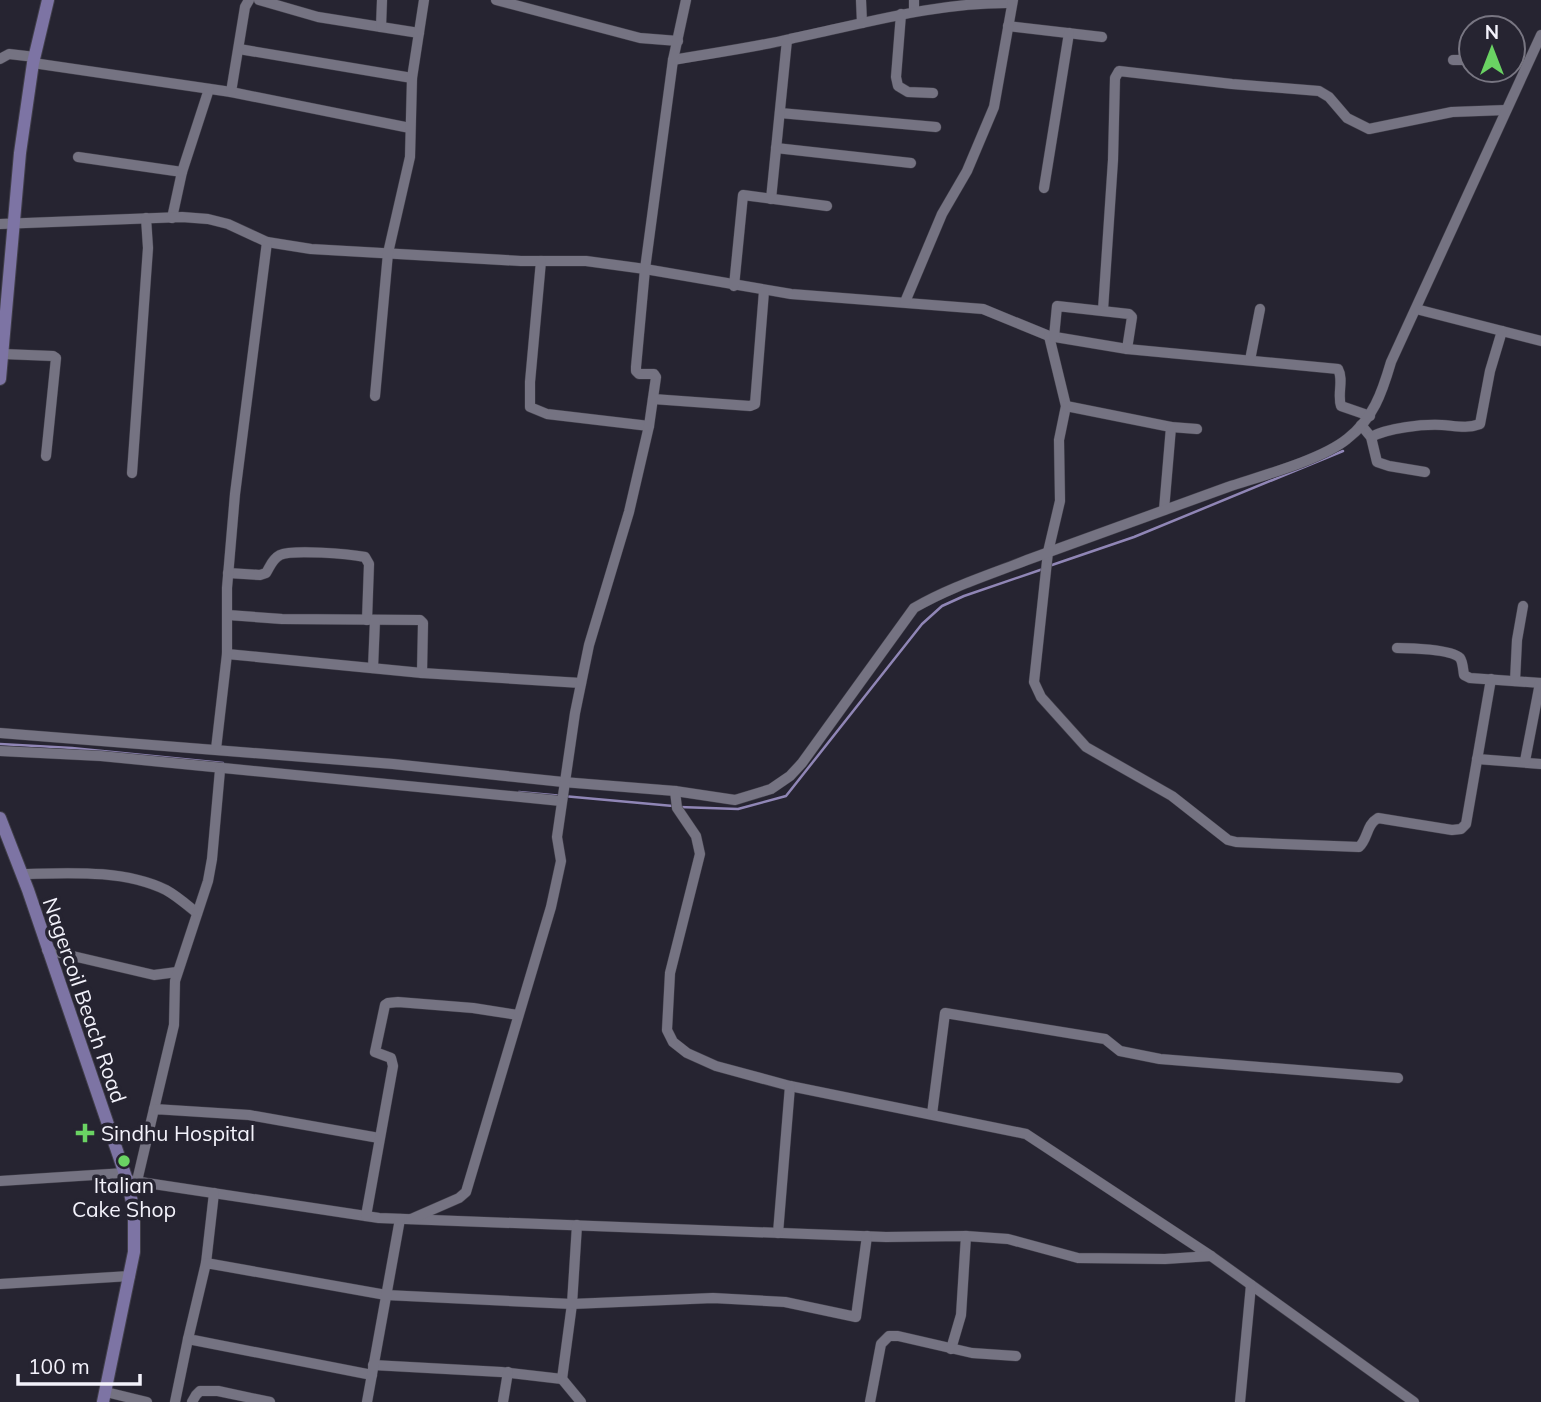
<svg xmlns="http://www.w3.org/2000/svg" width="1541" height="1402" font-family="Mulish,sans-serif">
<rect width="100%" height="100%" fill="#262431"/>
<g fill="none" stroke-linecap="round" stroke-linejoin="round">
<g stroke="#9086b6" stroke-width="2.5">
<path d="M 1049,566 L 1134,537 L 1343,451"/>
<path d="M 0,744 L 72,748 L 223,763"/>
<path d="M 519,792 L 673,806"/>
<path d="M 679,807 L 738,809 L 786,796 L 922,624 L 942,606 L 964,596 L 1043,569"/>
</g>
<g stroke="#413f4a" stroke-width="11">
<g id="minor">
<path d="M 259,0 L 318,17 L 419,33"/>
<path d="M 496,0 L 640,38 L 678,41"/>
<path d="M 861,0 L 862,23"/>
<path d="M 914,0 L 914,11"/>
<path d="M 901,14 L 896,77 L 898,86 L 908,92 L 933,93"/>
<path d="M 1008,26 L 1102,37"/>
<path d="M 381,27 L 382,0"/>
<path d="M 239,49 L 412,78"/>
<path d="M 0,59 L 9,54 L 35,57"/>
<path d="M 673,60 C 712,53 751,48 790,39 C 863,24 936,2 1012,3"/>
<path d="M 1453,60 L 1471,60"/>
<path d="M 33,63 L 231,92 L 410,128"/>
<path d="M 231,92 L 245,7 L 249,0"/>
<path d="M 780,113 L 936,127"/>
<path d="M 776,148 L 911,163"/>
<path d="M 78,157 L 182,172 L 172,218"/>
<path d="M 182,172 L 209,89"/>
<path d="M 1044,188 L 1069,33"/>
<path d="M 771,199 L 787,40"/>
<path d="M 0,224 L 182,217 L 208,219 L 228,224 L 267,242 L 311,249 L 521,261 L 586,261 L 645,269 L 791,294 L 983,309 L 1049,336 L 1127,349 L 1338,369 C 1344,380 1337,394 1341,406 L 1370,416"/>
<path d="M 541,261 L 530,382 L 530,407 L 547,414 L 649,426"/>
<path d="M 734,286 L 743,195 L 827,206"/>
<path d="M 905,302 L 942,214 L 967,171 L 994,107 L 1013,0"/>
<path d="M 1416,309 L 1541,341"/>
<path d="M 1103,310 L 1113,160 L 1115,78 L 1119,71 L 1232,84 L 1319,91 L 1329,97 L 1347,118 L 1369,129 L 1452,112 L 1506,110"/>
<path d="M 1049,336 L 1066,406 L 1059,440 L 1060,501 L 1048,552 L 1034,682 L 1041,697 L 1086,747 L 1172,796 L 1228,840 L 1236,842 L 1359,847 C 1368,839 1366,825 1378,818 L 1452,830 L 1461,829 L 1466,824 L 1491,679"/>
<path d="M 1054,337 L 1057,306 L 1129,314 L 1132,317 L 1127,349"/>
<path d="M 3,354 L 53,356 L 56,358 L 46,456"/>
<path d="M 1250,360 L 1260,309"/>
<path d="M 375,396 L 388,253 L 410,157 L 412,78 L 424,0"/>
<path d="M 653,399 L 750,406 L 755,404 L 764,291"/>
<path d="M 1066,406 L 1171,427 L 1197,429"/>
<path d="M 1361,425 L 1371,437 L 1377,462 L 1389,466 L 1425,472"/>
<path d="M 1371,437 C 1388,428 1422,424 1442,425 C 1456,426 1467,429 1480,424 L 1490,371 L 1502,331"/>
<path d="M 132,473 L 148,248 L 146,218"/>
<path d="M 1164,510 L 1171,427"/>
<path d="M 228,573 L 260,575 L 266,573 C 270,567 272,559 280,555 C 293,549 349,554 365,557 L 369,564 L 367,620"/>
<path d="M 228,615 L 282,619 L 420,620 L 423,623 L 422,673"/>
<path d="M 1397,648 C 1410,648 1451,649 1460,658 C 1463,662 1463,670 1464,675 L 1470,678 L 1541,683"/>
<path d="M 227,654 L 422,673 L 581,683"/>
<path d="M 373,668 L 375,620"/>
<path d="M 1515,681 L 1517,640 L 1523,606"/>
<path d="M 0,733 L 393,764 L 563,782 L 675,791 L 735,800 L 771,789 L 790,776 L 802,763 L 914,608 C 950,587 989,575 1027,560 C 1094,535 1161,511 1228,487 C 1261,476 1321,460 1347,439 C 1373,419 1382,393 1391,362 L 1541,35"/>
<path d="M 216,749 L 227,654 L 227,588 L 235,494 L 267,242"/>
<path d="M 0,751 L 101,756 L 561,801"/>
<path d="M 1477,759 L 1541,764"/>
<path d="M 1525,761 L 1540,683"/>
<path d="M 675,791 L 677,808 L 696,836 L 700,854 L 670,973 L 667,1030 L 673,1042 L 687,1053 L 716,1066 L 790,1086 L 1026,1134 L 1211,1256 L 1414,1402"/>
<path d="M 22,874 C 68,873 123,869 166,890 C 177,896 187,905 197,913"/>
<path d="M 47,950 L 154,975 L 177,972"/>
<path d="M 154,1109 L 174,1025 L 175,981 L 208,881 L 212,859 L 220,770"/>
<path d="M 932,1114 L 945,1013 L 1105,1039 L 1120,1051 L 1160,1059 L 1398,1078"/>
<path d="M 127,1180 L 379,1218 L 886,1237 L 966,1236 L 1008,1239 L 1078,1258 L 1165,1259 L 1211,1256"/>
<path d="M 0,1181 L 125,1173"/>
<path d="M 137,1181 L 154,1109 L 249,1115 L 379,1138"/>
<path d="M 366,1216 L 393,1066 L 391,1058 L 375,1052 L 385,1005 L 388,1003 L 398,1002 L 473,1008 L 518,1015"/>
<path d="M 411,1219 L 459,1198 L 466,1192 L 551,907 L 561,861 L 557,837 L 575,713 L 589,645 L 629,512 L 649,426 L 656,377 L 654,374 L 639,374 L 636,371 L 636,367 L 645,269 L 673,60 L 686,0"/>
<path d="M 778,1233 L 790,1086"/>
<path d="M 206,1263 L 214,1193"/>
<path d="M 0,1284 L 130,1276"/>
<path d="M 951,1349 L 961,1315 L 966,1236"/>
<path d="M 373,1365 L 501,1372 L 562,1379 L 572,1304 L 577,1225"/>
<path d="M 372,1375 L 188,1339 L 206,1263 L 386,1295 L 572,1304 L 713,1298 L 785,1302 L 856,1317 L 867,1236"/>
<path d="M 562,1379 L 581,1402"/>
<path d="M 106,1392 L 147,1402"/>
<path d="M 175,1402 L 188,1339"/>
<path d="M 192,1402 L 196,1395 L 200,1391 L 218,1391 L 270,1402"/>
<path d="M 367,1402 L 400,1219"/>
<path d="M 503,1402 L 508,1372"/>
<path d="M 870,1402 L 881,1344 L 889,1336 L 898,1336 L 972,1353 L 1016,1356"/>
<path d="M 1240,1402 L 1251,1285"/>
</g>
</g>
<g stroke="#413f4a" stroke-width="14">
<g id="major">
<path d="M 0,379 L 20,153 L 33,63 L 48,0"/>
<path d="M 0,818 L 28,890 L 127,1180 L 134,1211 L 134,1252 L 103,1402"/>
</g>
</g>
<use href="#minor" stroke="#757382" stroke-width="10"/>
<use href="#major" stroke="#7d74a4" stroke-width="12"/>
</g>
<g fill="#6ad363" stroke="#262431" stroke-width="2.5">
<path d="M81.5 1122.5h7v7h7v7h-7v7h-7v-7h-7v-7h7z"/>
<circle cx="124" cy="1161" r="7"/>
</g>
<g text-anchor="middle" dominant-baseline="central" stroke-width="7" stroke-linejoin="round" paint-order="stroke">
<g font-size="21" fill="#f3f2fb" stroke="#262431">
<text transform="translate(85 1000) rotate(71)">Nagercoil Beach Road</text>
</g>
<g font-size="21" fill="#f3f2fb" stroke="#262431" text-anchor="start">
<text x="101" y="1133">Sindhu Hospital</text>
<text x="124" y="1185" text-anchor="middle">Italian<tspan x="124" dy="24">Cake Shop</tspan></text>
</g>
</g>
<g transform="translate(1492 49)"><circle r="33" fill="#262431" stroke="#787682" stroke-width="2"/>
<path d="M0-5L12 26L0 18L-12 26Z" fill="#6ad363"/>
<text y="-10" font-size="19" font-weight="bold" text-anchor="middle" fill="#f3f2fb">N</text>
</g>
<path d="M18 1374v10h122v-10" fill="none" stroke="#f3f2fb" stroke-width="3.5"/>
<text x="28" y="1374" font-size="21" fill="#f3f2fb" stroke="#262431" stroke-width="5" paint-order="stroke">100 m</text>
</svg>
